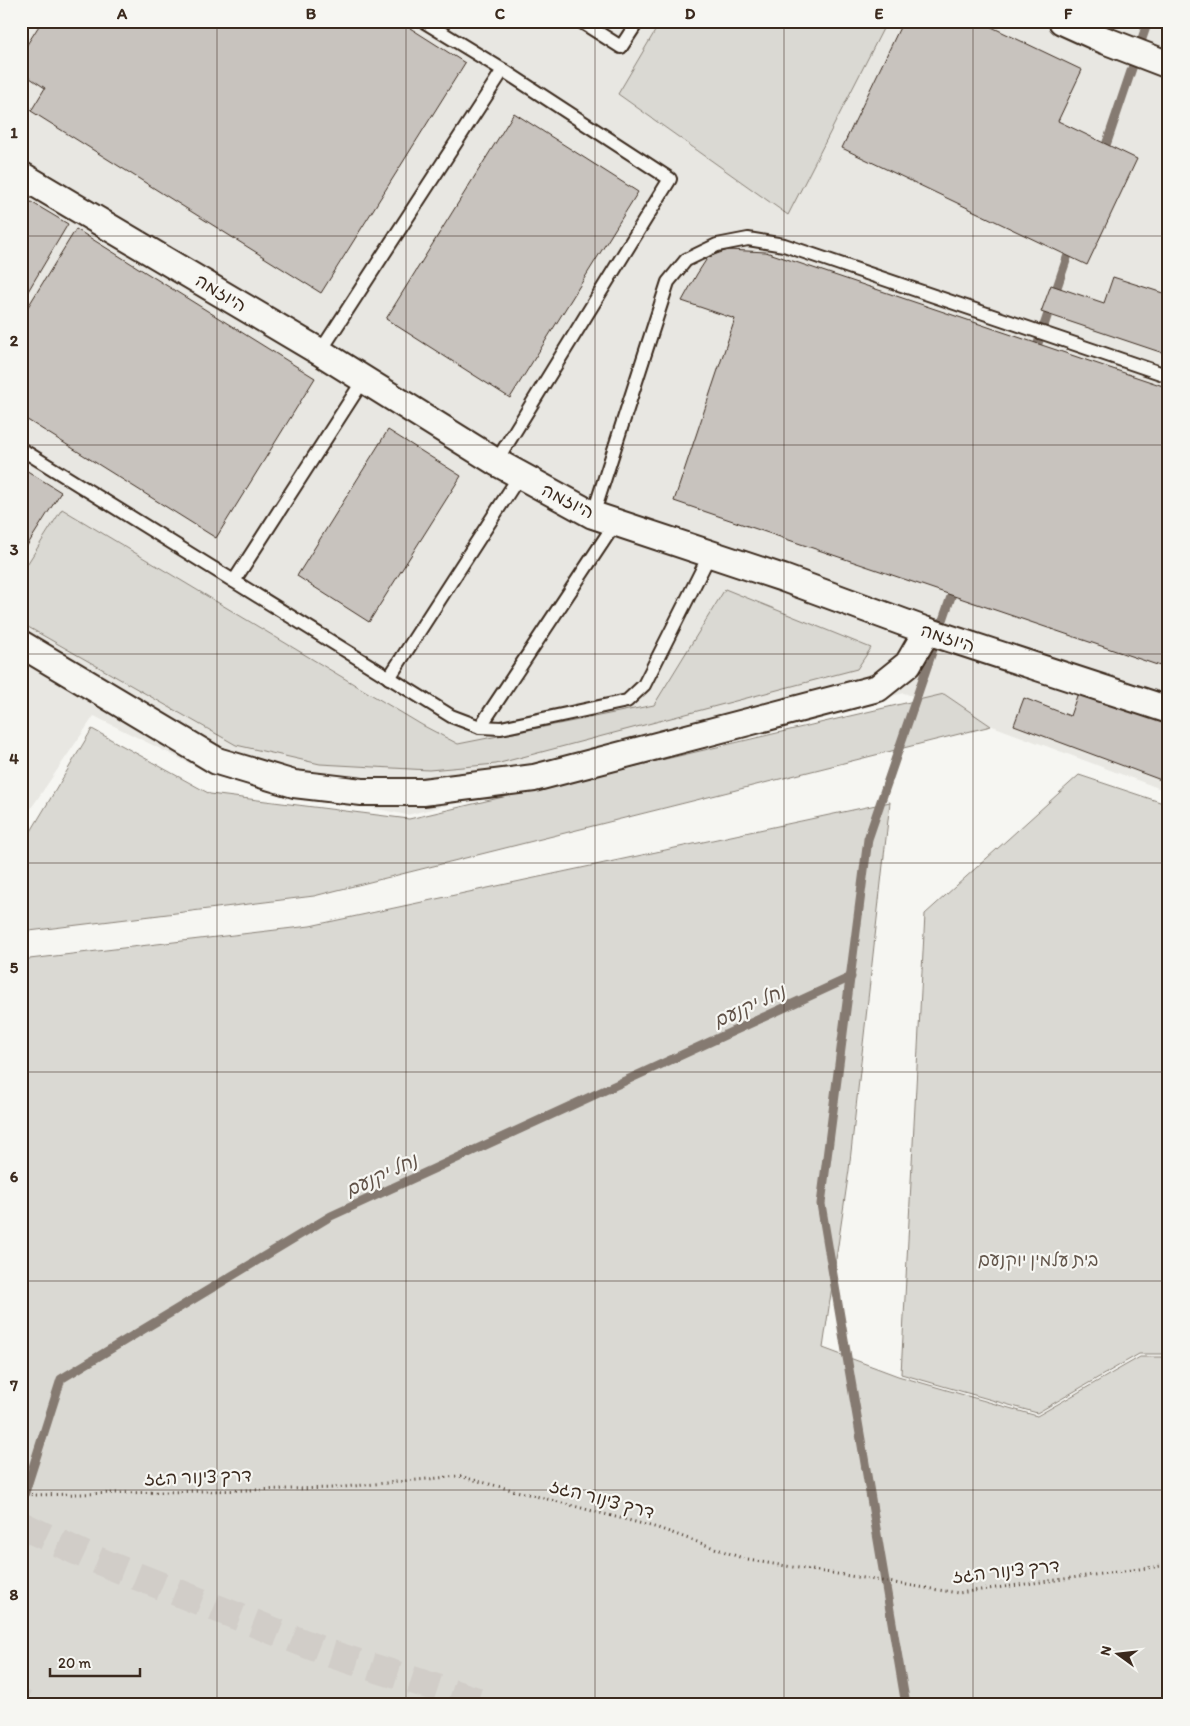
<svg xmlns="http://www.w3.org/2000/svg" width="1190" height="1726" font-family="Itim,'Playpen Sans Hebrew',sans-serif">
<rect width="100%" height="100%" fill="#f6f6f2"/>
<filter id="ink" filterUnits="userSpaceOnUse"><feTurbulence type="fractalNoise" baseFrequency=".02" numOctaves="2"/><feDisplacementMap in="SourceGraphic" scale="10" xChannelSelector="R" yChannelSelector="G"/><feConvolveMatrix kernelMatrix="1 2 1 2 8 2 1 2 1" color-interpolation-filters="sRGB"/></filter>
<g filter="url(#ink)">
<path fill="#e8e7e2" d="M 21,21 L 1169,21 L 1169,792 L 904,693 L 407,815 L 217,777 L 94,716 L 21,823 Z"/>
<g fill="#dad9d3" stroke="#8a8278">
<path d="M 661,21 L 887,21 L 788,215 L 618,94 Z"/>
<path d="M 62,509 L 422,725 L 458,744 L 654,705 L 725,589 L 871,648 L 857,669 L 496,764 L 429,770 L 320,764 L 236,745 L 21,623 L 21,564 L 26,566 Z"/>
<path d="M 944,694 L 991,726 L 314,896 L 21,932 L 21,848 L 92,729 L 210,794 L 409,819 Z"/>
<path d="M 1079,775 L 1169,805 L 1169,1354 L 1139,1354 L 1037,1413 L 901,1374 L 925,914 Z"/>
<path d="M 890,802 L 849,1170 L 823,1348 L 898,1376 L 1037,1416 L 1140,1357 L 1169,1357 L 1169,1705 L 21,1705 L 21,960 L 310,926 Z"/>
</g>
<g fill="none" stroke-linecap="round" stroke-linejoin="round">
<g stroke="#857a71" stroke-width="9">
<path d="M 1103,154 L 1148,21"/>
<path d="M 1034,355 L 1071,246"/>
<path d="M 21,1505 L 61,1379 L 331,1216 L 851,977"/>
<path d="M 906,1705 L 821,1204 L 868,839 L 955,585"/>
</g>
</g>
<g fill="#c8c3be" stroke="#3b2a1e">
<path d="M 42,21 L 399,21 L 465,63 L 321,293 L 31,111 L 45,88 L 21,72 L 21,54 Z"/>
<path d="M 903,21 L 979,21 L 1082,70 L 1058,121 L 1137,159 L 1087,265 L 842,148 Z"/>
<path d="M 514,113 L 638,192 L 510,398 L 386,319 Z"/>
<path d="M 21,196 L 68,224 L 21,303 Z"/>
<path d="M 76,229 L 315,378 L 216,538 L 21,416 L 21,318 Z"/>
<path d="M 728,250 L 766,252 L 1169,388 L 1169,669 L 674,501 L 735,319 L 682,301 L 697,274 L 708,257 Z"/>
<path d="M 1113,277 L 1169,295 L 1169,355 L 1041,312 L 1051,285 L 1104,303 Z"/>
<path d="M 388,430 L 461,476 L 369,622 L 297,576 Z"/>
<path d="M 21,467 L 61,492 L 23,552 L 21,550 Z"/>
<path d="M 1079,690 L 1169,724 L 1169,783 L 1014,725 L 1024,698 L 1070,716 Z"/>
</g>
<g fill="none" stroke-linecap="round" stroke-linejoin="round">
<g stroke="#d1cdc8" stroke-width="28" stroke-dasharray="28 14" stroke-linecap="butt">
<path d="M 21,1525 L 89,1557 L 331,1654 L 490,1705"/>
<path d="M 21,1703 L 25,1705"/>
</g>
<g stroke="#3b2a1e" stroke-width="16">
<g id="lane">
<path d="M 423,21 L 503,70 L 670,179 L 496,462"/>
<path d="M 580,21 L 621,47 L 638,21"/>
<path d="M 320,352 L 503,70"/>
<path d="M 21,449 L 451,716 L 480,727 L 501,728 L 627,701 L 644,685 L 710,554"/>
<path d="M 593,515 L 668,282 L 686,260 L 717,245 L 748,239 L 784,245 L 1169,376"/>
<path d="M 234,581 L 364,379"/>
<path d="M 389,678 L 520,475"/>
<path d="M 480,727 L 616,522"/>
</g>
</g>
<g stroke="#3b2a1e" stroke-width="30">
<g id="street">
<path d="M 1062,21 L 1104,40 L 1169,65"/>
<path d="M 21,175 L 320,352 L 496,462 L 593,515 L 783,578 L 927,631 L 1169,710"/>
<path d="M 21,644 L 217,761 L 294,784 L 362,792 L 423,792 L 534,778 L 878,688 L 908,664 L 927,631"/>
</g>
</g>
<path stroke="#3b2a1e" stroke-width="3" stroke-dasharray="1 4" stroke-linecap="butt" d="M 21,1493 L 35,1495 L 333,1488 L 459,1476 L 658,1528 L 748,1560 L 958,1593 L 1169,1565"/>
<use href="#lane" stroke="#f6f6f2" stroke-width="12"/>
<use href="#street" stroke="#f6f6f2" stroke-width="26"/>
</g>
</g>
<path fill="none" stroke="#3b2a1e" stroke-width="1" stroke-opacity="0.55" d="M 217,21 L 217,1705M 406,21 L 406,1705M 595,21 L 595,1705M 784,21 L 784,1705M 973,21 L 973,1705M 21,236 L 1169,236M 21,445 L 1169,445M 21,654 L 1169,654M 21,863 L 1169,863M 21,1072 L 1169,1072M 21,1281 L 1169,1281M 21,1490 L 1169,1490"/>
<g text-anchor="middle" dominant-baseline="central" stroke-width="4.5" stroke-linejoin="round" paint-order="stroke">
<g font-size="18" fill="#3b2a1e" stroke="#f6f6f2">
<text transform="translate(221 293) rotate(31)">היוזמה</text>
<text transform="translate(568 501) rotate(27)">היוזמה</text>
<text transform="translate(948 638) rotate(18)">היוזמה</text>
<text transform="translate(198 1477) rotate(-2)">דרך צינור הגז</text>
<text transform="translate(602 1499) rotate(15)">דרך צינור הגז</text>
<text transform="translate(1006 1571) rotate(-6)">דרך צינור הגז</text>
</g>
<g font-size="18" fill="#63564b" stroke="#f6f6f2">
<text x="1038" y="1260">בית עלמין יוקנעם</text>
</g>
<g font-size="19" font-style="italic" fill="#605248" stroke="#f6f6f2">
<text transform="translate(749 1006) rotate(-25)">נחל יקנעם</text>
<text transform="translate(381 1175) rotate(-25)">נחל יקנעם</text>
</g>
</g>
<rect width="1190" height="1726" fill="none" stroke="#f6f6f2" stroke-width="55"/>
<g transform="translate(1118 1654) rotate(285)" stroke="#f6f6f2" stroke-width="4" paint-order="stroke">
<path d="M0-4L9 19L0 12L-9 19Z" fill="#3b2a1e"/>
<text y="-8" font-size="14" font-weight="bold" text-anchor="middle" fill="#3b2a1e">N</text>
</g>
<path d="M50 1668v8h90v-8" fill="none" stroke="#3b2a1e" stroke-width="2.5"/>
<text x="58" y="1668" font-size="15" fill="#3b2a1e" stroke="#f6f6f2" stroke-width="4" paint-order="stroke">20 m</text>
<rect x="28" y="28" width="1134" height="1670" fill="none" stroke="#3b2a1e" stroke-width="2"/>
<g font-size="16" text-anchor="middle" font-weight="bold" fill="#3b2a1e">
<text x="122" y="19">A</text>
<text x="311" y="19">B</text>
<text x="500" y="19">C</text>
<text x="690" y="19">D</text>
<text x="879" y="19">E</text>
<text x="1068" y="19">F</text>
<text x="14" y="138">1</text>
<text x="14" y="346">2</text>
<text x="14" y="555">3</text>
<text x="14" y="764">4</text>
<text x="14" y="973">5</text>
<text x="14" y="1182">6</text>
<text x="14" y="1391">7</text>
<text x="14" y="1600">8</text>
</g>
</svg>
